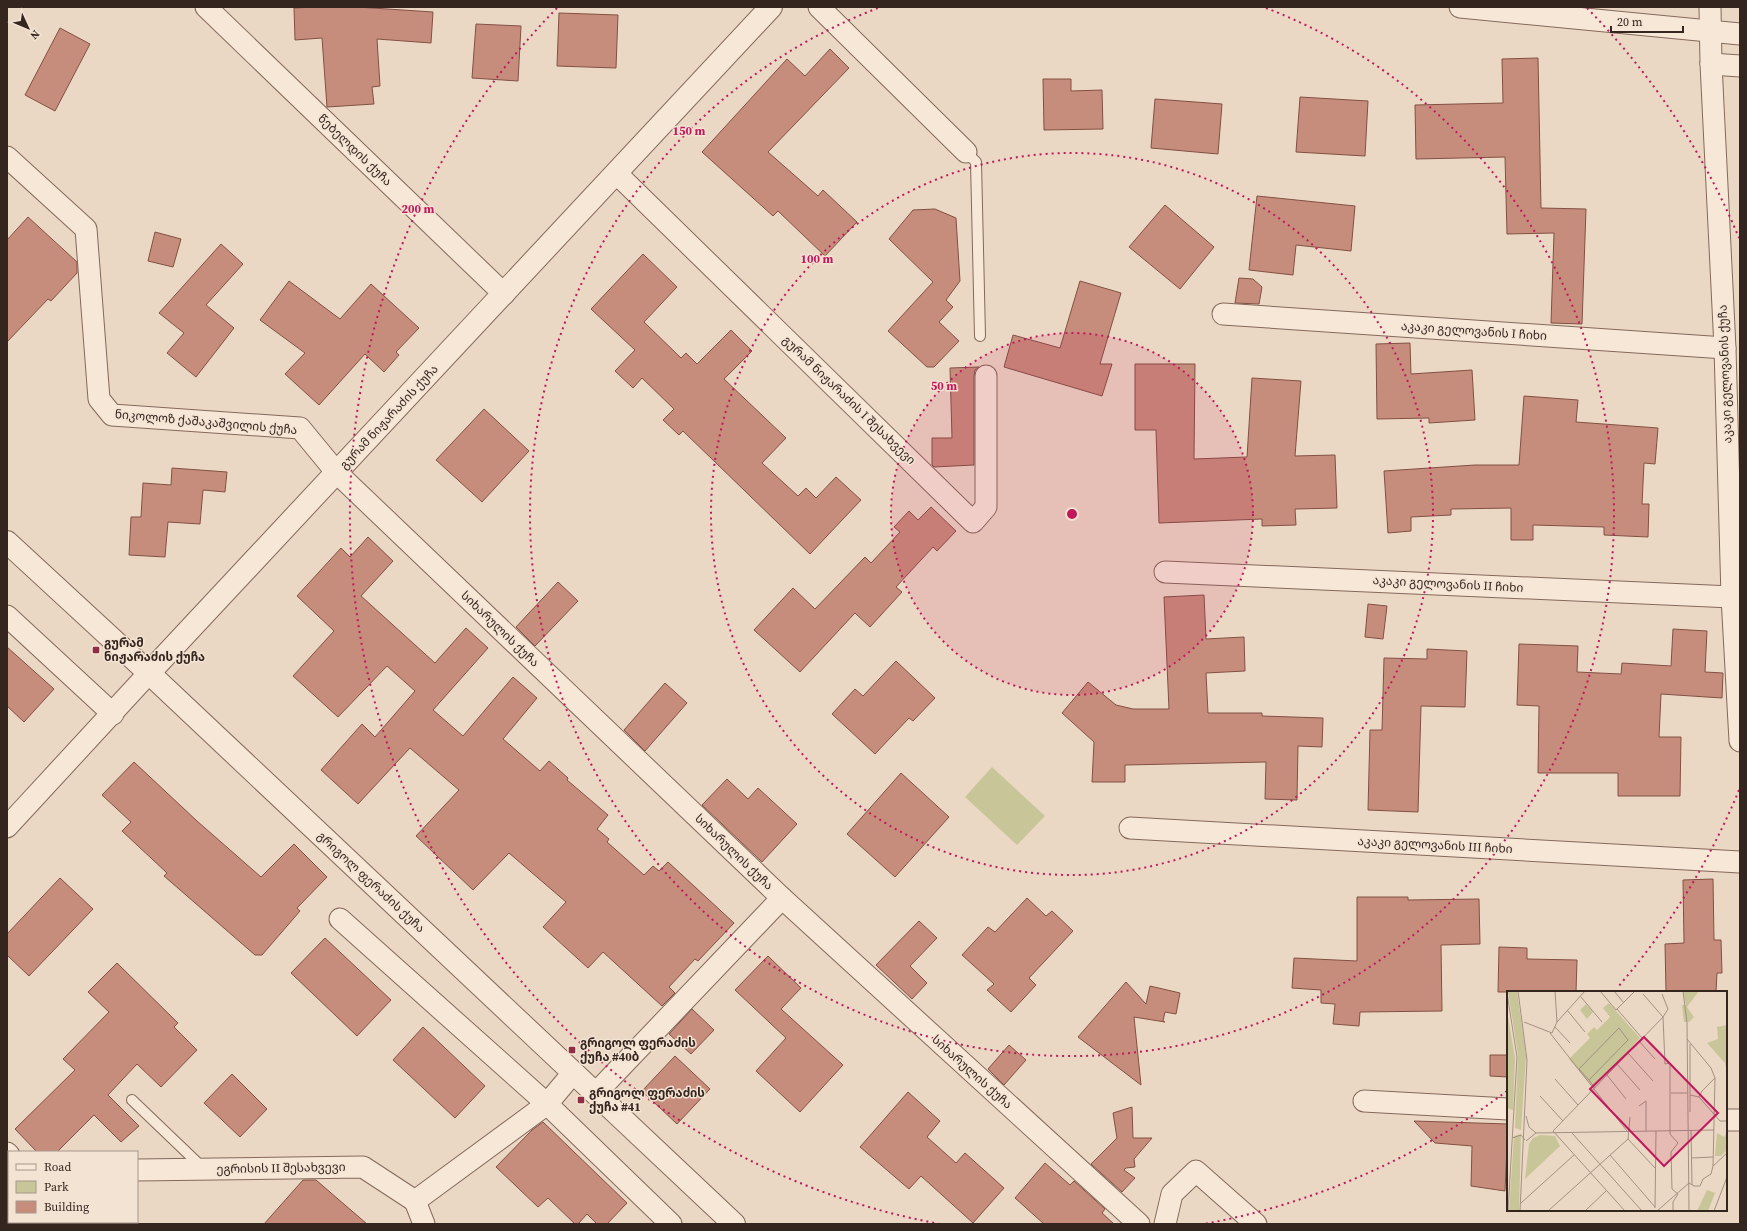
<svg xmlns="http://www.w3.org/2000/svg" width="1747" height="1231" font-family="'Source Serif 4','Noto Sans Georgian',serif">
<rect width="100%" height="100%" fill="#ebd8c4"/>
<path fill="#c8c598" d="M 992,767 L 1045,816 L 1017,845 L 965,797 Z"/>
<g fill="#c78d7c" stroke="#825043">
<path d="M 316,7 L 357,7 L 433,12 L 431,43 L 377,39 L 380,86 L 372,87 L 374,104 L 327,107 L 322,38 L 295,40 L 294,8 Z"/>
<path d="M 559,13 L 618,15 L 616,68 L 557,66 Z"/>
<path d="M 476,24 L 521,26 L 518,81 L 472,78 Z"/>
<path d="M 60,28 L 90,44 L 55,111 L 25,95 Z"/>
<path d="M 830,49 L 849,68 L 768,152 L 818,196 L 823,190 L 857,222 L 825,256 L 778,211 L 773,216 L 702,152 L 787,59 L 805,76 Z"/>
<path d="M 1538,58 L 1541,208 L 1586,209 L 1582,324 L 1551,323 L 1554,233 L 1507,234 L 1505,157 L 1416,159 L 1415,105 L 1503,103 L 1502,59 Z"/>
<path d="M 1043,79 L 1071,79 L 1071,91 L 1102,90 L 1103,129 L 1044,130 Z"/>
<path d="M 1300,97 L 1368,101 L 1365,156 L 1296,152 Z"/>
<path d="M 1155,99 L 1222,104 L 1218,154 L 1151,148 Z"/>
<path d="M 1257,196 L 1355,206 L 1351,251 L 1296,245 L 1293,275 L 1249,270 Z"/>
<path d="M 1165,205 L 1214,247 L 1180,289 L 1129,247 Z"/>
<path d="M 935,209 L 956,218 L 960,281 L 946,300 L 953,307 L 939,322 L 959,341 L 934,367 L 927,367 L 888,331 L 933,282 L 889,239 L 913,210 Z"/>
<path d="M 28,217 L 77,262 L 77,273 L 51,301 L 48,299 L 7,342 L 7,240 Z"/>
<path d="M 155,232 L 181,239 L 173,267 L 148,261 Z"/>
<path d="M 221,244 L 243,264 L 206,305 L 234,328 L 196,377 L 167,353 L 184,333 L 159,313 Z"/>
<path d="M 643,254 L 677,287 L 644,322 L 681,358 L 686,353 L 697,364 L 731,330 L 752,351 L 724,379 L 786,438 L 762,463 L 798,496 L 806,488 L 816,498 L 836,477 L 861,500 L 810,554 L 683,431 L 679,435 L 663,420 L 674,409 L 642,378 L 633,388 L 615,371 L 635,350 L 591,309 Z"/>
<path d="M 1239,278 L 1253,279 L 1262,287 L 1259,304 L 1235,303 Z"/>
<path d="M 289,281 L 340,319 L 371,284 L 419,328 L 396,352 L 399,355 L 384,372 L 365,354 L 319,405 L 285,374 L 305,353 L 260,320 Z"/>
<path d="M 1080,281 L 1121,293 L 1100,364 L 1112,364 L 1102,396 L 1004,367 L 1013,335 L 1060,348 Z"/>
<path d="M 1410,343 L 1411,374 L 1472,370 L 1475,420 L 1429,423 L 1429,418 L 1377,419 L 1376,344 Z"/>
<path d="M 1135,364 L 1195,364 L 1194,459 L 1247,457 L 1252,378 L 1301,381 L 1295,456 L 1335,455 L 1337,508 L 1295,509 L 1296,525 L 1262,526 L 1262,519 L 1159,523 L 1156,430 L 1135,430 Z"/>
<path d="M 979,367 L 975,370 L 974,376 L 974,465 L 934,467 L 932,465 L 932,438 L 952,438 L 950,368 Z"/>
<path d="M 1524,396 L 1578,400 L 1576,422 L 1658,428 L 1655,464 L 1644,463 L 1642,504 L 1649,504 L 1648,537 L 1604,535 L 1604,527 L 1533,525 L 1533,540 L 1511,540 L 1511,508 L 1451,509 L 1451,515 L 1411,517 L 1411,531 L 1388,533 L 1384,471 L 1475,465 L 1519,465 Z"/>
<path d="M 484,409 L 529,451 L 482,502 L 436,460 Z"/>
<path d="M 172,468 L 227,472 L 225,492 L 203,490 L 200,524 L 168,522 L 165,557 L 129,555 L 131,517 L 141,517 L 143,483 L 171,485 Z"/>
<path d="M 931,507 L 956,531 L 937,551 L 933,547 L 896,587 L 902,592 L 870,627 L 855,613 L 800,672 L 754,630 L 793,588 L 815,609 L 865,557 L 871,563 L 900,532 L 894,527 L 909,511 L 918,520 Z"/>
<path d="M 368,537 L 393,561 L 361,596 L 435,663 L 466,628 L 488,648 L 433,710 L 463,736 L 513,677 L 537,698 L 503,739 L 540,771 L 549,761 L 568,778 L 567,780 L 608,815 L 597,829 L 609,839 L 607,842 L 644,875 L 653,866 L 659,871 L 668,862 L 734,923 L 698,961 L 695,959 L 669,987 L 675,993 L 662,1006 L 603,952 L 588,968 L 543,927 L 566,902 L 509,853 L 473,890 L 416,836 L 459,790 L 410,748 L 358,804 L 321,770 L 362,724 L 375,737 L 415,691 L 387,666 L 338,717 L 293,676 L 334,631 L 297,596 L 341,548 L 350,557 Z"/>
<path d="M 558,582 L 578,601 L 535,646 L 516,627 Z"/>
<path d="M 1204,595 L 1206,639 L 1244,637 L 1245,671 L 1206,673 L 1208,713 L 1262,713 L 1262,716 L 1323,718 L 1322,747 L 1298,746 L 1297,800 L 1265,799 L 1266,762 L 1125,765 L 1125,782 L 1092,782 L 1094,742 L 1062,713 L 1088,682 L 1116,705 L 1133,709 L 1169,709 L 1164,597 Z"/>
<path d="M 1368,604 L 1387,606 L 1383,639 L 1365,637 Z"/>
<path d="M 1673,629 L 1707,631 L 1705,672 L 1723,673 L 1722,698 L 1661,694 L 1659,737 L 1681,737 L 1680,796 L 1618,796 L 1618,773 L 1538,773 L 1539,706 L 1517,705 L 1519,644 L 1578,646 L 1577,672 L 1621,674 L 1622,663 L 1671,666 Z"/>
<path d="M 7,647 L 54,689 L 24,722 L 7,706 Z"/>
<path d="M 1427,649 L 1467,651 L 1465,707 L 1421,706 L 1418,812 L 1368,810 L 1370,730 L 1382,730 L 1384,658 L 1427,659 Z"/>
<path d="M 896,661 L 935,698 L 913,721 L 909,718 L 875,754 L 832,714 L 855,689 L 863,696 Z"/>
<path d="M 665,683 L 687,703 L 645,751 L 624,730 Z"/>
<path d="M 134,762 L 197,821 L 261,877 L 294,844 L 327,877 L 297,908 L 300,911 L 262,955 L 255,955 L 164,876 L 167,873 L 122,831 L 131,822 L 102,795 Z"/>
<path d="M 901,773 L 949,817 L 895,877 L 847,834 Z"/>
<path d="M 727,779 L 748,799 L 758,788 L 797,824 L 762,862 L 702,805 Z"/>
<path d="M 60,878 L 93,909 L 29,976 L 7,955 L 7,934 Z"/>
<path d="M 1713,879 L 1714,940 L 1721,940 L 1722,973 L 1717,973 L 1716,992 L 1666,992 L 1665,944 L 1684,943 L 1683,880 Z"/>
<path d="M 1357,897 L 1408,897 L 1408,900 L 1479,899 L 1480,944 L 1441,945 L 1442,1011 L 1360,1012 L 1359,1026 L 1333,1024 L 1335,1004 L 1321,1003 L 1321,990 L 1292,988 L 1294,958 L 1357,961 Z"/>
<path d="M 1027,898 L 1046,916 L 1052,911 L 1073,931 L 1029,978 L 1036,985 L 1011,1012 L 987,990 L 994,984 L 962,955 L 988,927 L 995,932 Z"/>
<path d="M 919,921 L 937,938 L 910,966 L 927,983 L 912,999 L 876,965 Z"/>
<path d="M 325,938 L 391,1000 L 357,1036 L 291,973 Z"/>
<path d="M 1499,947 L 1527,948 L 1527,959 L 1577,960 L 1576,992 L 1498,992 Z"/>
<path d="M 768,956 L 801,988 L 781,1009 L 843,1065 L 800,1112 L 756,1071 L 786,1038 L 735,990 Z"/>
<path d="M 117,963 L 178,1023 L 174,1027 L 197,1050 L 161,1087 L 137,1064 L 108,1095 L 139,1126 L 121,1142 L 94,1115 L 57,1152 L 37,1152 L 15,1129 L 75,1070 L 63,1059 L 109,1012 L 88,992 Z"/>
<path d="M 1126,982 L 1146,1004 L 1150,986 L 1180,993 L 1176,1014 L 1165,1012 L 1163,1021 L 1165,1022 L 1134,1017 L 1141,1085 L 1078,1037 Z"/>
<path d="M 692,1009 L 714,1030 L 691,1054 L 669,1034 Z"/>
<path d="M 423,1027 L 485,1086 L 455,1118 L 393,1060 Z"/>
<path d="M 1009,1045 L 1026,1060 L 1004,1085 L 988,1069 Z"/>
<path d="M 1490,1055 L 1508,1055 L 1508,1077 L 1490,1076 Z"/>
<path d="M 675,1056 L 710,1089 L 677,1124 L 642,1091 Z"/>
<path d="M 232,1074 L 267,1109 L 240,1137 L 204,1103 Z"/>
<path d="M 908,1092 L 940,1121 L 927,1137 L 956,1163 L 965,1153 L 1004,1188 L 973,1223 L 921,1176 L 909,1189 L 860,1147 Z"/>
<path d="M 1132,1107 L 1133,1138 L 1152,1138 L 1134,1159 L 1135,1167 L 1126,1168 L 1124,1170 L 1135,1178 L 1122,1192 L 1091,1164 L 1117,1138 L 1113,1113 Z"/>
<path d="M 1414,1121 L 1508,1124 L 1505,1191 L 1471,1186 L 1472,1146 L 1435,1143 Z"/>
<path d="M 543,1122 L 627,1203 L 607,1224 L 597,1224 L 587,1214 L 578,1224 L 575,1224 L 548,1198 L 538,1207 L 496,1167 L 532,1130 Z"/>
<path d="M 1045,1163 L 1070,1185 L 1074,1181 L 1105,1209 L 1102,1213 L 1114,1224 L 1044,1224 L 1015,1198 Z"/>
<path d="M 303,1180 L 316,1180 L 367,1224 L 264,1224 Z"/>
</g>
<g fill="none" stroke-linecap="round" stroke-linejoin="round">
<g stroke="#84695b" stroke-width="12">
<g id="service">
<path d="M 966,152 L 976,162 L 980,336"/>
<path d="M 132,1100 L 203,1168"/>
</g>
</g>
<g stroke="#84695b" stroke-width="23">
<g id="minor">
<path d="M 206,7 L 504,294"/>
<path d="M 819,7 L 966,152"/>
<path d="M 1460,7 L 1740,34"/>
<path d="M 1710,7 L 1711,64 L 1725,348 L 1732,597 L 1740,741"/>
<path d="M 1711,64 L 1740,66"/>
<path d="M 7,157 L 86,229 L 99,399 L 112,415 L 300,428 L 337,473 L 782,898 L 1139,1224"/>
<path d="M 616,173 L 973,522 L 986,507 L 986,376"/>
<path d="M 1223,314 L 1725,348"/>
<path d="M 1165,572 L 1732,597"/>
<path d="M 7,616 L 113,714"/>
<path d="M 7,827 L 149,673"/>
<path d="M 1130,828 L 1740,862"/>
<path d="M 340,919 L 547,1104 L 671,1224"/>
<path d="M 596,1093 L 782,898"/>
<path d="M 1364,1101 L 1508,1109"/>
<path d="M 1726,1120 L 1740,1120"/>
<path d="M 7,1153 L 9,1155"/>
<path d="M 137,1170 L 363,1167 L 415,1201 L 547,1104 L 573,1073"/>
<path d="M 7,1172 L 9,1172"/>
<path d="M 415,1201 L 424,1224"/>
<path d="M 75,1222 L 77,1224"/>
<path d="M 1165,1224 L 1172,1194 L 1196,1171 L 1256,1224"/>
</g>
</g>
<g stroke="#84695b" stroke-width="24">
<g id="tertiary">
<path d="M 7,542 L 149,673 L 734,1224"/>
<path d="M 149,673 L 771,7"/>
</g>
</g>
<use href="#service" stroke="#f6e7d6" stroke-width="10"/>
<use href="#minor" stroke="#f6e7d6" stroke-width="21"/>
<use href="#tertiary" stroke="#f6e7d6" stroke-width="22"/>
</g>
<circle cx="1072" cy="514" r="181" fill="#c2185b" fill-opacity=".12"/>
<g fill="none" stroke="#c2185b" stroke-width="2" stroke-dasharray="2 4">
<circle cx="1072" cy="514" r="181"/>
<circle cx="1072" cy="514" r="361"/>
<path d="M1266 8A542 542 0 1 1 878 8"/>
<path d="M1739 790A722 722 0 0 1 1617 988M1507 1091A722 722 0 0 1 1204 1224M940 1224A722 722 0 0 1 557 8M1587 8A722 722 0 0 1 1739 238"/>
</g>
<g fill="#902f43" stroke="#f3e3d3" stroke-width="1.5">
<rect x="92" y="646" width="8" height="8" rx="2"/>
<rect x="568" y="1046" width="8" height="8" rx="2"/>
<rect x="577" y="1096" width="8" height="8" rx="2"/>
</g>
<g text-anchor="middle" dominant-baseline="central" stroke-width="3" stroke-linejoin="round" paint-order="stroke">
<g font-size="12" fill="#35251f" stroke="#f3e3d3">
<text transform="translate(355 150) rotate(44)">წებელდის ქუჩა</text>
<text transform="translate(1474 331) rotate(4)">აკაკი გელოვანის I ჩიხი</text>
<text transform="translate(1725 374) rotate(-92)">აკაკი გელოვანის ქუჩა</text>
<text transform="translate(849 400) rotate(44)">გურამ ნიჟარაძის I შესახვევი</text>
<text transform="translate(389 417) rotate(-47)">გურამ ნიჟარაძის ქუჩა</text>
<text transform="translate(206 422) rotate(5)">ნიკოლოზ ქაშაკაშვილის ქუჩა</text>
<text transform="translate(1448 584) rotate(3)">აკაკი გელოვანის II ჩიხი</text>
<text transform="translate(500 629) rotate(44)">სიხარულის ქუჩა</text>
<text transform="translate(1435 845) rotate(3)">აკაკი გელოვანის III ჩიხი</text>
<text transform="translate(734 852) rotate(44)">სიხარულის ქუჩა</text>
<text transform="translate(371 882) rotate(43)">გრიგოლ ფერაძის ქუჩა</text>
<text transform="translate(972 1072) rotate(42)">სიხარულის ქუჩა</text>
<text transform="translate(281 1168) rotate(-1)">ეგრისის II შესახვევი</text>
</g>
<g font-size="12" font-weight="bold" fill="#35251f" stroke="#f3e3d3" text-anchor="start">
<text x="104" y="643">გურამ<tspan x="104" dy="14">ნიჟარაძის ქუჩა</tspan></text>
<text x="580" y="1043">გრიგოლ ფერაძის<tspan x="580" dy="14">ქუჩა #40ბ</tspan></text>
<text x="589" y="1093">გრიგოლ ფერაძის<tspan x="589" dy="14">ქუჩა #41</tspan></text>
</g>
</g>
<g transform="translate(1507 991)">
<rect width="220" height="220" fill="#ebd8c4"/>
<path d="M 1,0 L 10,0 L 19,65 L 14,139 L 8,137 L 11,64 ZM 176,0 L 192,0 L 180,16 L 187,26 L 182,31 L 177,31 L 175,14 L 179,14 ZM 102,12 L 133,47 L 86,97 L 62,68 L 83,47 L 80,43 L 87,36 L 90,39 L 103,26 L 96,17 ZM 79,13 L 86,21 L 80,28 L 73,19 ZM 0,20 L 8,67 L 6,119 L 0,117 ZM 220,34 L 220,81 L 218,72 L 200,52 L 211,48 L 210,36 ZM 220,141 L 220,159 L 214,165 L 208,165 L 210,142 L 217,146 ZM 14,143 L 12,220 L 2,220 L 7,145 ZM 33,144 L 48,145 L 53,155 L 18,188 L 22,153 L 26,147 ZM 200,199 L 208,202 L 201,220 L 190,220 Z" fill="#c8c598"/>
<path fill="none" stroke="#a29082" stroke-width="1" d="M 11,0 L 20,69 L 13,220M 48,0 L 50,31M 93,0 L 109,19 L 128,0M 107,0 L 117,12M 176,0 L 180,32 L 182,220M 0,2 L 10,66 L 1,220M 136,3 L 156,26 L 158,73 L 163,72 L 163,143 L 171,152 L 164,161 L 165,198 L 171,203 L 166,211 L 166,220M 74,6 L 95,31M 110,18 L 135,47M 60,19 L 78,41M 17,31 L 45,42 L 50,31 L 78,0M 48,36 L 63,52M 43,42 L 120,140M 132,50 L 148,68M 183,53 L 183,121M 121,62 L 146,90M 110,73 L 133,99M 100,84 L 119,108M 48,88 L 71,114M 82,89 L 121,49 L 112,37 L 72,78 L 82,89 L 88,97M 164,102 L 180,102M 183,104 L 192,106 L 213,130 L 220,130M 33,105 L 56,130M 192,106 L 195,100 L 208,87M 132,115 L 139,110 L 139,140M 19,125 L 22,136 L 29,142M 184,139 L 185,194M 65,142 L 135,220M 5,147 L 14,144 L 18,149M 121,148 L 148,177M 19,150 L 29,142 L 207,139M 103,164 L 148,216M 185,167 L 206,166M 206,175 L 220,162M 14,212 L 67,164M 148,217 L 149,140M 41,220 L 121,148 L 123,126M 78,220 L 99,200M 118,220 L 46,140 L 156,26 L 161,18 L 155,3M 150,220 L 182,192 L 187,195 L 193,195 L 196,188 L 204,183 L 206,175 L 208,87 L 204,77 L 180,48M 207,220 L 220,186"/>
<path fill="#c2185b" fill-opacity="0.15" stroke="#c2185b" stroke-width="2" d="M 137,46 L 211,122 L 157,175 L 83,98 Z"/>
<rect width="220" height="220" fill="none" stroke="#35251f" stroke-width="2"/>
</g>
<circle cx="1072" cy="514" r="6" fill="#c2185b" stroke="#f3e3d3" stroke-width="2"/>
<g font-size="12" text-anchor="middle" font-weight="bold" fill="#c2185b" stroke="#f3e3d3" stroke-width="3" stroke-linejoin="round" paint-order="stroke">
<text x="689" y="135">150 m</text>
<text x="418" y="213">200 m</text>
<text x="817" y="263">100 m</text>
<text x="944" y="390">50 m</text>
</g>
<rect width="1747" height="1231" fill="none" stroke="#35251f" stroke-width="16"/>
<rect x="8" y="1151" width="130" height="72" fill="#f3e3d3" stroke="#a7978b"/>
<rect x="16" y="1164" width="20" height="6" fill="#f6e7d6" stroke="#a7978b"/>
<text x="44" y="1171" font-size="12" fill="#35251f">Road</text>
<rect x="16" y="1181" width="20" height="12" fill="#c8c598" stroke="#a7978b"/>
<text x="44" y="1191" font-size="12" fill="#35251f">Park</text>
<rect x="16" y="1201" width="20" height="12" fill="#c78d7c" stroke="#a7978b"/>
<text x="44" y="1211" font-size="12" fill="#35251f">Building</text>
<g transform="translate(28 28) rotate(134)" stroke="#f3e3d3" stroke-width="3" paint-order="stroke">
<path d="M0-3L7 15L0 10L-7 15Z" fill="#35251f"/>
<text y="-6" font-size="11" font-weight="bold" text-anchor="middle" fill="#35251f">N</text>
</g>
<path d="M1611 26v6h72v-6" fill="none" stroke="#35251f" stroke-width="2"/>
<text x="1617" y="26" font-size="12" fill="#35251f" stroke="#f3e3d3" stroke-width="3" paint-order="stroke">20 m</text>
</svg>
